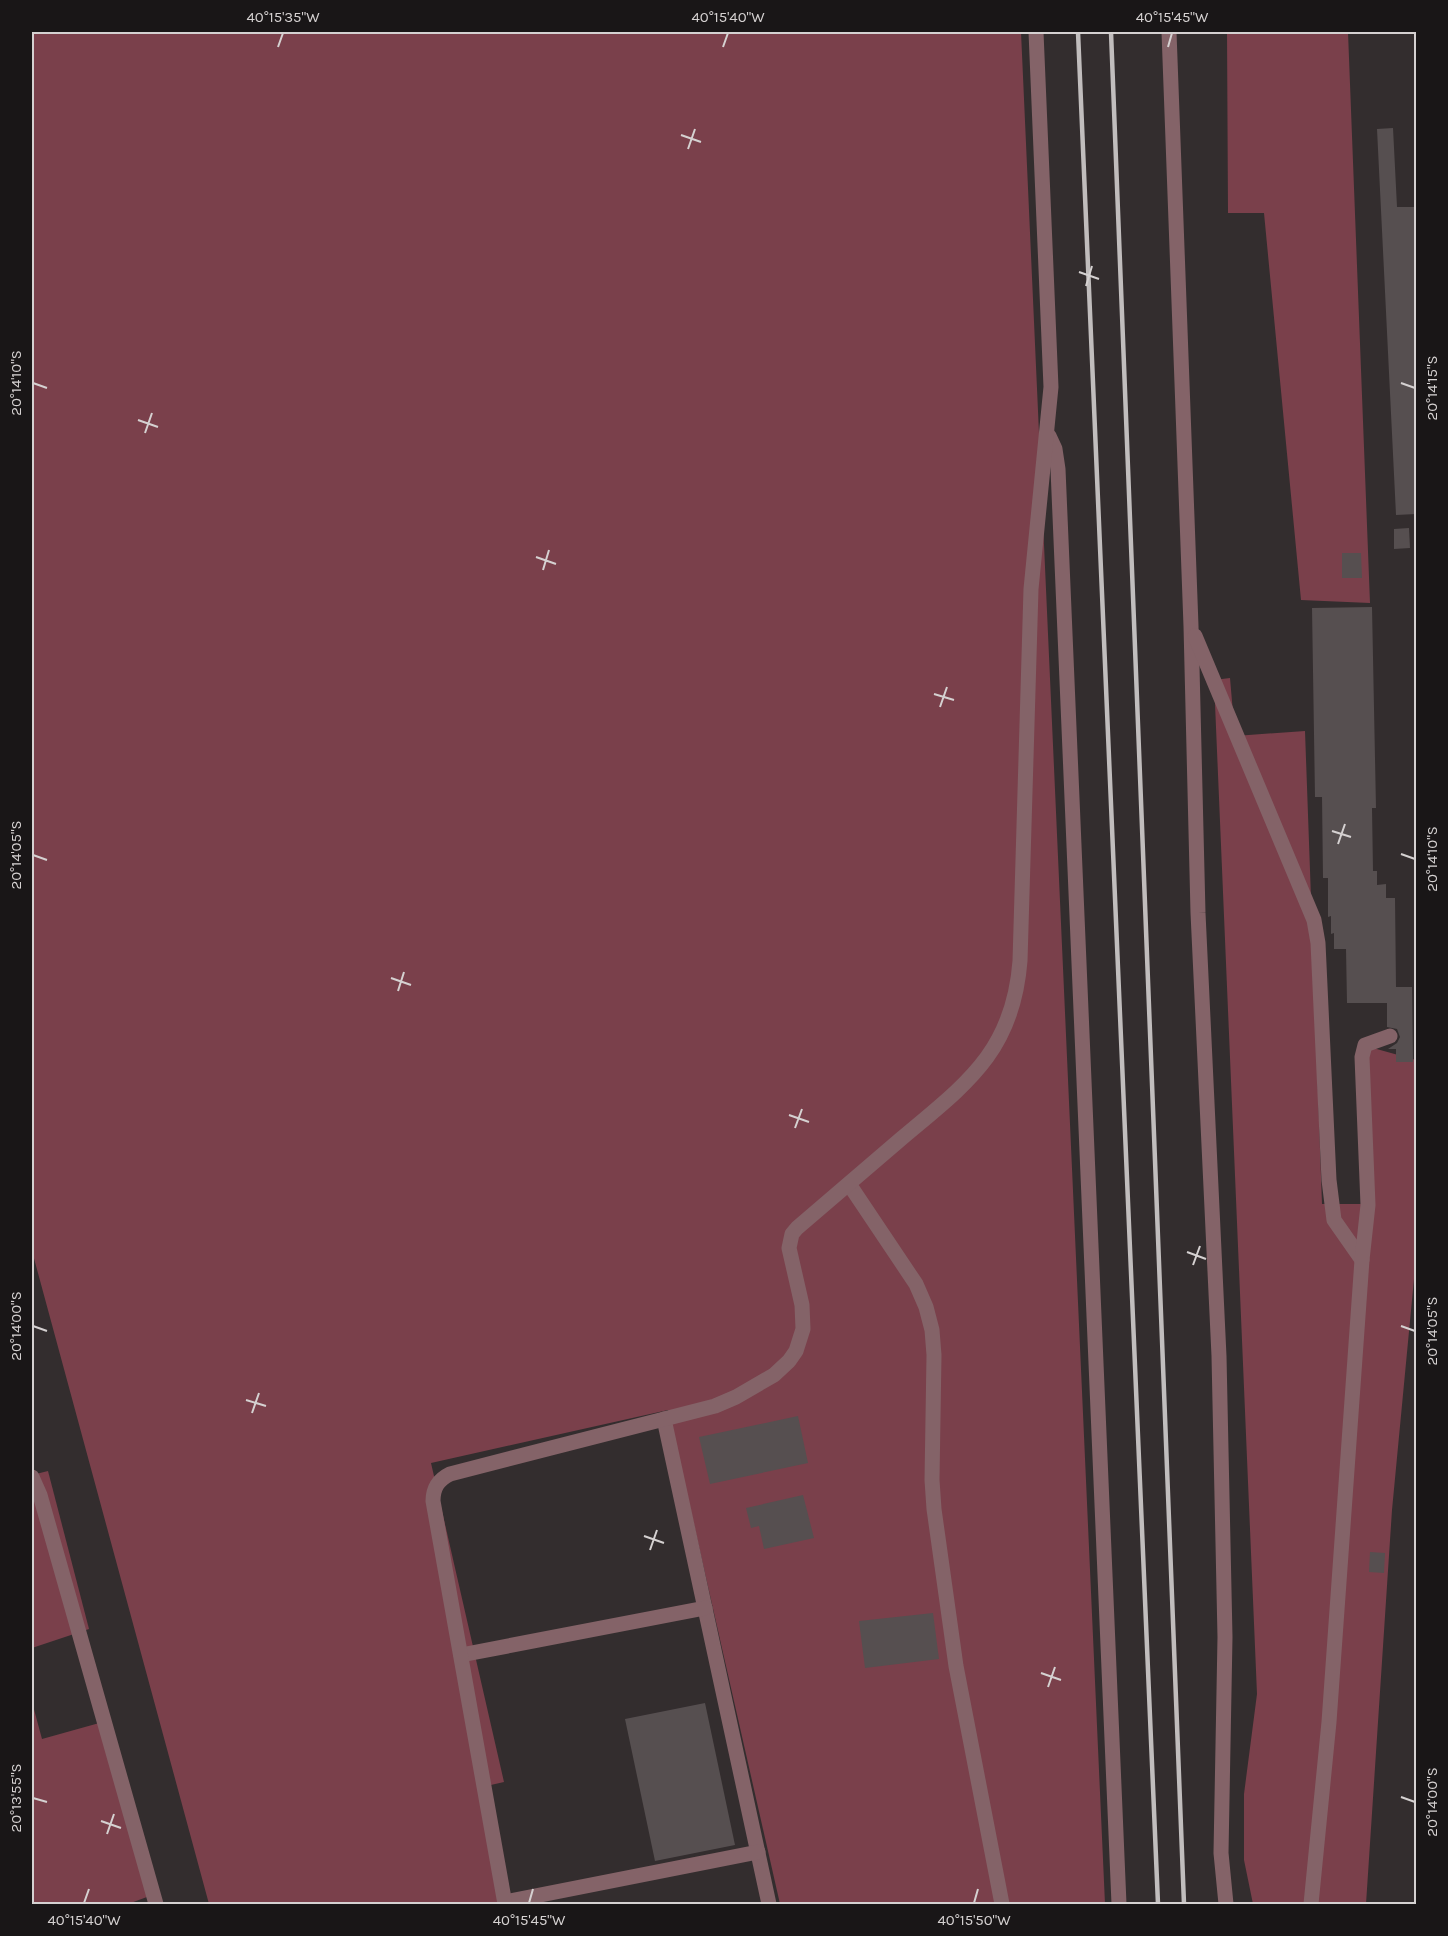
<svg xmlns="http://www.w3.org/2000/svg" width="1448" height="1936" font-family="Karla,sans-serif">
<rect width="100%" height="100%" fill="#332d2e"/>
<g fill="#7a404b">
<path d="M 32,32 L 1021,32 L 1105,1904 L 780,1904 L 668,1410 L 431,1463 L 504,1782 L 482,1787 L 508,1904 L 209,1904 L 32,1251 Z"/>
<path d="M 1227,32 L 1348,32 L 1370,603 L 1301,600 L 1264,213 L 1228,213 Z"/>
<path d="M 1230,678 L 1235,736 L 1305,731 L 1322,1204 L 1362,1204 L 1366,1046 L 1416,1060 L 1416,1258 L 1392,1510 L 1366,1904 L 1253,1904 L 1244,1860 L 1244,1794 L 1257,1694 L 1214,680 Z"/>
<path d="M 48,1471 L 89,1629 L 32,1648 L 32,1475 Z"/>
<path d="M 32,1702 L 42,1739 L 110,1720 L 155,1894 L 128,1904 L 32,1904 Z"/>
</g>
<g fill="#564f50">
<path d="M 1393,128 L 1397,207 L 1416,207 L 1416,514 L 1396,515 L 1377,129 Z"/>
<path d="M 1409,528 L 1410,548 L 1394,549 L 1394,529 Z"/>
<path d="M 1342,553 L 1361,553 L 1362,578 L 1342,578 Z"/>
<path d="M 1372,607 L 1376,808 L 1372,808 L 1373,871 L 1377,871 L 1377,885 L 1386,884 L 1386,898 L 1395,898 L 1396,987 L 1412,987 L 1413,1062 L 1396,1062 L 1396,1049 L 1388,1049 L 1397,1043 L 1400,1037 L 1397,1029 L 1387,1027 L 1387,1003 L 1347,1003 L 1346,949 L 1334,949 L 1334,933 L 1331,934 L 1331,916 L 1328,917 L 1328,878 L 1323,878 L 1322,797 L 1315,797 L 1312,608 Z"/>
<path d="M 798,1416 L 808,1463 L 710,1484 L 699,1437 Z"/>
<path d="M 803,1495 L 814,1538 L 764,1549 L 759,1526 L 751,1528 L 746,1508 Z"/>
<path d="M 1370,1552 L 1385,1553 L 1384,1573 L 1369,1572 Z"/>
<path d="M 933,1613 L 939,1659 L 865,1668 L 859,1621 Z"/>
<path d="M 705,1703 L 735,1845 L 655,1861 L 625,1719 Z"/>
</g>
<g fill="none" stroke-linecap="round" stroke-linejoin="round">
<g stroke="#846368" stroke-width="15">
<path d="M 1169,32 L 1191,626 L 1198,913 L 1219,1356 L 1225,1637 L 1221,1853 L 1226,1904"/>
<path d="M 1049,436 L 1055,449 L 1058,469 L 1119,1904"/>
<path d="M 1195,636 L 1314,920 L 1318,943 L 1329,1180 L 1334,1220 L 1362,1260"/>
<path d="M 849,1184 L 916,1284 L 926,1307 L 932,1330 L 934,1355 L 932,1480 L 934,1509 L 956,1666 L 1002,1904"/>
<path d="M 664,1419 L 769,1904"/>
<path d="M 32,1477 L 40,1495 L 156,1904"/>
<path d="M 461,1655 L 705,1608"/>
<path d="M 505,1902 L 758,1852"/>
<path d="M 505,1904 L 433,1501 C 433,1488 438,1480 450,1474 L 715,1406 L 736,1397 L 774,1375 L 789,1361 L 796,1351 L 803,1329 L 802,1305 L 789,1248 L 792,1234 L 797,1228 C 832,1198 867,1168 902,1138 C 966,1084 1013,1052 1020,961 L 1031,589 L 1051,387 L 1036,32"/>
<path d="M 1311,1904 L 1329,1722 L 1362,1260 L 1368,1205 L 1362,1057 L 1365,1045 L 1390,1036"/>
</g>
<g stroke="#c1bdbd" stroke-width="4.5">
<path d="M 1078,32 L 1158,1904"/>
<path d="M 1111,32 L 1184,1904"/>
</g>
</g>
<path fill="none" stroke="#d5d1d1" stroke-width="2" d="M 278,47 L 283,33M 723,47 L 728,33M 1168,47 L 1172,33M 681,135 L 701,142M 688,149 L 695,129M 1079,272 L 1099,279M 1086,286 L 1092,266M 33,383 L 47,388M 1401,383 L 1415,388M 138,420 L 158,427M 145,433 L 152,413M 536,557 L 556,564M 543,570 L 549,550M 934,694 L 954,700M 940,707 L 947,687M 1332,831 L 1351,837M 1338,844 L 1345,824M 1401,854 L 1415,859M 33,855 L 47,860M 391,978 L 411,985M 398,991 L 404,972M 789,1115 L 809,1122M 795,1128 L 802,1109M 1187,1252 L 1206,1259M 1193,1265 L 1200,1246M 33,1326 L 47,1331M 1401,1326 L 1415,1331M 246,1400 L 266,1406M 252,1413 L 259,1393M 644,1536 L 664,1543M 650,1550 L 657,1530M 1041,1673 L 1061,1680M 1048,1687 L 1055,1667M 1401,1797 L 1415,1802M 33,1798 L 47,1802M 101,1821 L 121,1828M 107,1834 L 114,1814M 84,1903 L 89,1889M 529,1903 L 533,1889M 974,1903 L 978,1889"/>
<rect width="1448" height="1936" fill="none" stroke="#191617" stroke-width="66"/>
<rect x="33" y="33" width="1382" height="1870" fill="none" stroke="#d5d1d1" stroke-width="2"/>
<g font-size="15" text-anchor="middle" fill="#d5d1d1">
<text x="283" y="22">40°15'35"W</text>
<text x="728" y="22">40°15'40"W</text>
<text x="1172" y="22">40°15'45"W</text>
<text transform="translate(16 383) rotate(-90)" y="5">20°14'10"S</text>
<text transform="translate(1432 388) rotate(-90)" y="5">20°14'15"S</text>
<text transform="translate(16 855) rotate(-90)" y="5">20°14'05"S</text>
<text transform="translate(1432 859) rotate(-90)" y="5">20°14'10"S</text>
<text transform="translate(16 1326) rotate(-90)" y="5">20°14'00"S</text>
<text transform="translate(1432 1331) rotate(-90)" y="5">20°14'05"S</text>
<text transform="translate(16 1798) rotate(-90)" y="5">20°13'55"S</text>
<text transform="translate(1432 1802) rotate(-90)" y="5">20°14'00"S</text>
<text x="84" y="1925">40°15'40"W</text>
<text x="529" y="1925">40°15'45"W</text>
<text x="974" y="1925">40°15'50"W</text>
</g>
</svg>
